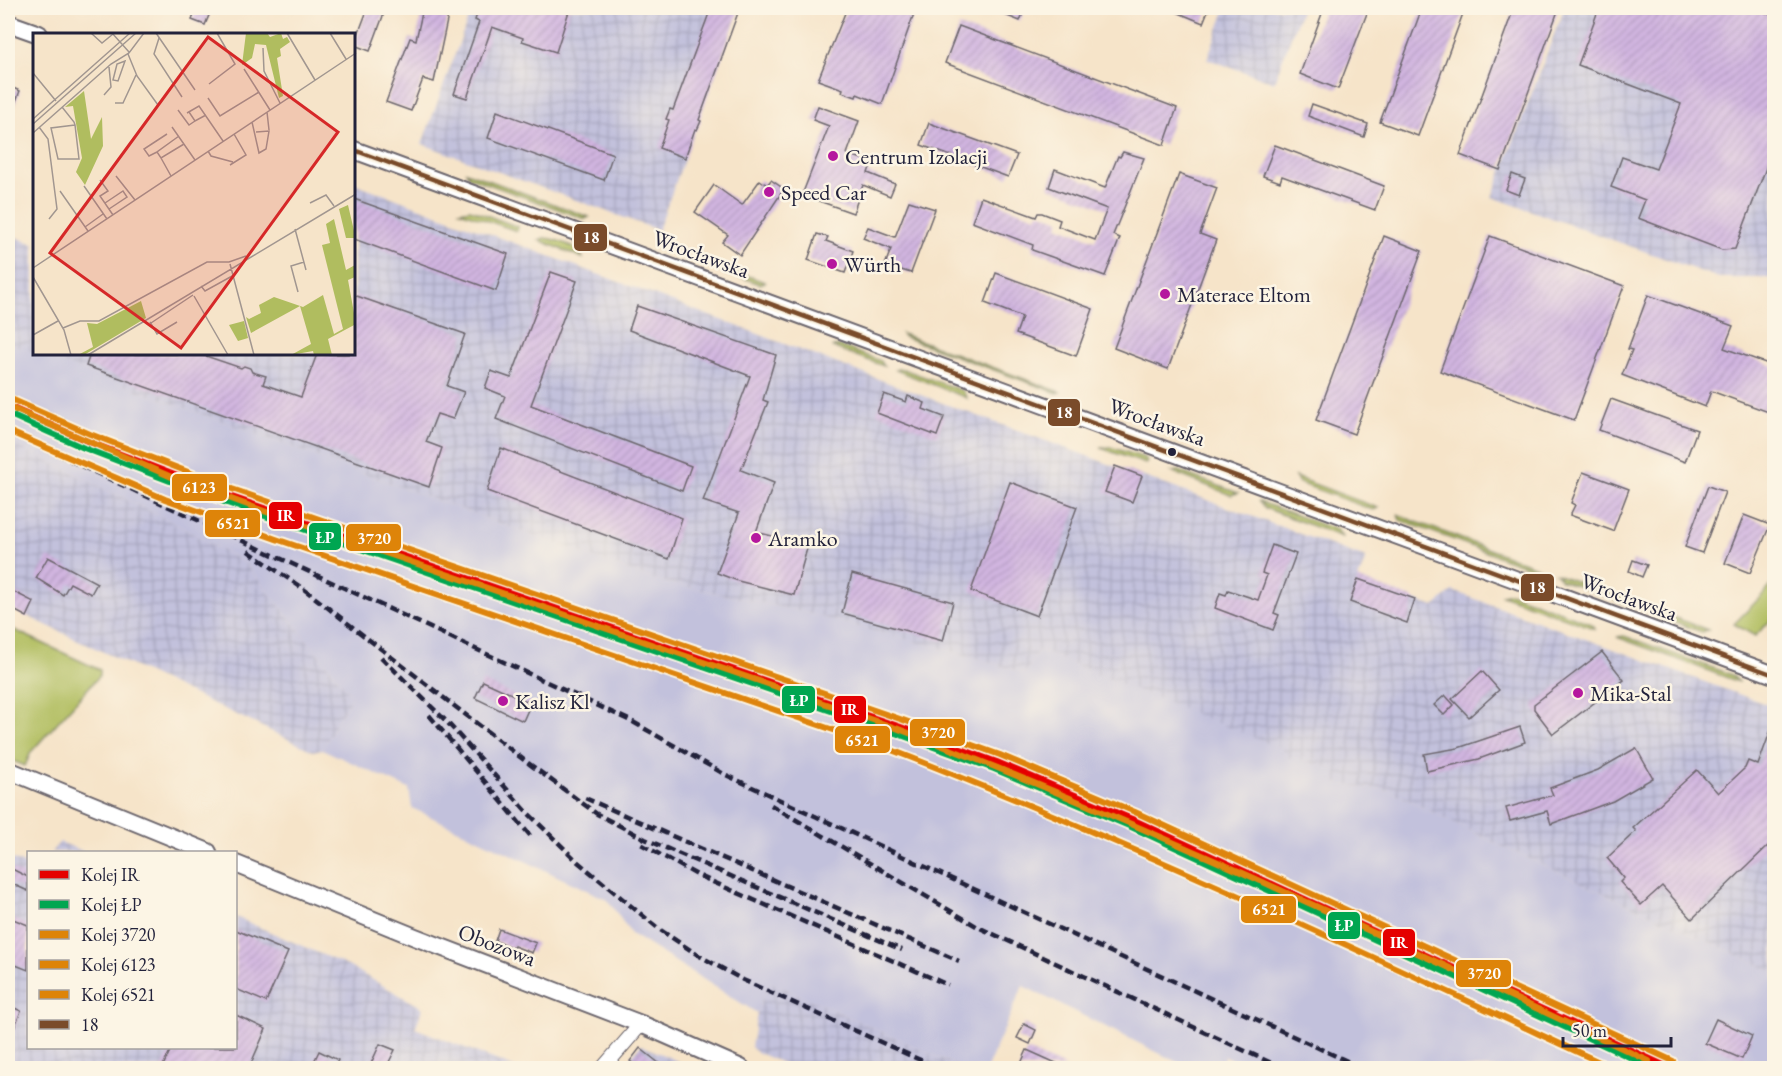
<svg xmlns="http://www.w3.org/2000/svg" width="1782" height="1076" font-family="'EB Garamond',serif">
<defs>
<pattern id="industrial-grid" width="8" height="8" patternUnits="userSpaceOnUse" patternTransform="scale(1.5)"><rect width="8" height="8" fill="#c2c1dc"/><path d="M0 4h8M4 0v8" fill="none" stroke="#a6a6be"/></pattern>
<pattern id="building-hatch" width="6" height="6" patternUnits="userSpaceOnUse" patternTransform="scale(1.5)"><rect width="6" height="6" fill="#d1b5e0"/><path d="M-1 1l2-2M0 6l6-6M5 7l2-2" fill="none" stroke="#b39bc1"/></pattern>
</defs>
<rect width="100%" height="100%" fill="#fcf5e5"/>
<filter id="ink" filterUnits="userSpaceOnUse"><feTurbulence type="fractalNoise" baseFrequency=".0167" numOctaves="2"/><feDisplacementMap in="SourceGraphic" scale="12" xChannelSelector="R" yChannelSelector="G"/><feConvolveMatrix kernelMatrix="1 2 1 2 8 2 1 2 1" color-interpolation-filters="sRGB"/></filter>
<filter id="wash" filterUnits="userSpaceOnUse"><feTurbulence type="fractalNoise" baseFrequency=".008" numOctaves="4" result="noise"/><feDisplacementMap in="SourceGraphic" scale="24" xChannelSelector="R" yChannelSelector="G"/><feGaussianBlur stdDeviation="1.35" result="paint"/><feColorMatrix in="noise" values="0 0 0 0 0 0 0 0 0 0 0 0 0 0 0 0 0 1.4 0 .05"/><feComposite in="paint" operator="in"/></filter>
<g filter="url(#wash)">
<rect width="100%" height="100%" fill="#f6e4c9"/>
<g fill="url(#industrial-grid)">
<path d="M 472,8 L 740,8 L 658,230 L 422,144 Z"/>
<path d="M 1226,8 L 1302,8 L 1274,82 L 1207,59 Z"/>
<path d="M 1564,8 L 1774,8 L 1774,278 L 1719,278 L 1492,197 Z"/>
<path d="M 354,183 L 948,405 L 1366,558 L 1358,579 L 1434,607 L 1453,591 L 1774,707 L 1774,972 L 1495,843 L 1390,791 L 1335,783 L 1336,769 L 1283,756 L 1284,751 L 1039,650 L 1025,673 L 947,650 L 794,610 L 652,579 L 38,354 L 354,354 Z"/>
<path d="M 8,234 L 34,244 L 34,353 L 8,343 Z"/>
<path d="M 8,441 L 170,521 L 245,563 L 352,696 L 322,749 L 313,751 L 8,607 Z"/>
<path d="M 60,842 L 85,852 L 51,852 Z"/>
<path d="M 8,857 L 28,866 L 28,1048 L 236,1048 L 236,917 L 348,966 L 423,1008 L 415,1028 L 516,1068 L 8,1068 Z"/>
<path d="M 769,981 L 962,1068 L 794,1068 L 756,1052 L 751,1047 L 757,1013 Z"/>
<path d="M 641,1045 L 693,1068 L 622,1068 Z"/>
</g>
<path fill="#c2c1dc" d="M 8,343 L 652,579 L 794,610 L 947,650 L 1025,673 L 1039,650 L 1284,750 L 1284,756 L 1337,769 L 1336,783 L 1390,791 L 1495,843 L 1774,972 L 1774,1068 L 1248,1068 L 1225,1056 L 1219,1068 L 1189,1068 L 1023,986 L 987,1068 L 962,1068 L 769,981 L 757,1013 L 631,934 L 608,900 L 412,808 L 409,789 L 322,749 L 352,696 L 245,563 L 170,521 L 8,441 Z"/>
<g fill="#b0bd5f" stroke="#69704d" stroke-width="1.5">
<path d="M 466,172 L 589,217 L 585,219 L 469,177 Z"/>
<path d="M 470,209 L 518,227 L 517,231 L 460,211 Z"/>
<path d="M 544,238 C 556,239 578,246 583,258 L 539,240 Z"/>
<path d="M 699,258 L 765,282 L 760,284 L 699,262 Z"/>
<path d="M 902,334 L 1060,392 L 1057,393 L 904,337 Z"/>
<path d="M 840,346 L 881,361 L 884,366 L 832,347 Z"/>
<path d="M 898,369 L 903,369 L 963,391 L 967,398 L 896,370 Z"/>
<path d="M 1110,447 L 1145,458 L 1147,461 L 1146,464 L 1101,448 Z"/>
<path d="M 1178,471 L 1238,493 L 1231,495 L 1172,472 Z"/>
<path d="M 1295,477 L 1378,508 L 1373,510 L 1299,483 Z"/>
<path d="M 1258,501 L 1337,530 L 1342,537 L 1265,508 Z"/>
<path d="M 1398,515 L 1539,568 L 1533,569 L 1400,520 Z"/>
<path d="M 1556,574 L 1631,601 L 1625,603 L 1561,580 Z"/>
<path d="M 1774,583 L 1774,617 L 1755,636 L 1734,624 Z"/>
<path d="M 1510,593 L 1590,623 L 1596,629 L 1502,595 Z"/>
<path d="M 1654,610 L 1708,630 L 1702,632 L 1659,616 Z"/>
<path d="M 8,627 L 100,670 L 100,675 L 31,752 L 25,766 L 8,759 Z"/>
<path d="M 1624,636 L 1732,675 L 1739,682 L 1617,637 Z"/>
</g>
<g id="blocks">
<g fill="url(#building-hatch)">
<path d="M 196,8 L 212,8 L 205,25 L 192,20 Z"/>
<path d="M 368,8 L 386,8 L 370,51 L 354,45 Z"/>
<path d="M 423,8 L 449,11 L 434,82 L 423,79 L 411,111 L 386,102 L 410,38 L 416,40 Z"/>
<path d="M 479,8 L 570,8 L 556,52 L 522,41 L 523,38 L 492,27 L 467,98 L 454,94 L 479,22 L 475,20 Z"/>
<path d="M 711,8 L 733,8 L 739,10 L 699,120 L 701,121 L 697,130 L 695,129 L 685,158 L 659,148 L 669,120 L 666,119 L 670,109 L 673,110 Z"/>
<path d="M 847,8 L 916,8 L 882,104 L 857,94 L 856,97 L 842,92 L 843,89 L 818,80 Z"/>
<path d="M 987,8 L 1025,8 L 1020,21 Z"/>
<path d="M 1167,8 L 1209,8 L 1203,23 Z"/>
<path d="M 1324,8 L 1369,8 L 1338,89 L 1300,74 Z"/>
<path d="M 1422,8 L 1465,8 L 1418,136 L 1380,122 Z"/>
<path d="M 1514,8 L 1559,8 L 1500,170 L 1460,155 Z"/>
<path d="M 1599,8 L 1752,8 L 1774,16 L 1774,147 L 1735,249 L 1722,250 L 1638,218 L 1645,200 L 1611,187 L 1622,157 L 1656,169 L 1681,104 L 1578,65 Z"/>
<path d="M 959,26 L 1177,108 L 1164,145 L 945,63 Z"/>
<path d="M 8,86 L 20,91 L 8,121 Z"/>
<path d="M 1312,104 L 1368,124 L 1364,137 L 1308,116 Z"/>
<path d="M 818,106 L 859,121 L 847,154 L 872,162 L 868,173 L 895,184 L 890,196 L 863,185 L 853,213 L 802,195 L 829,126 L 813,120 Z"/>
<path d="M 497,111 L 613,154 L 604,180 L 488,138 Z"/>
<path d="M 929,123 L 1017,155 L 1008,177 L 921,145 Z"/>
<path d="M 1275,145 L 1384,186 L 1375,210 L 1282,176 L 1280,182 L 1263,176 Z"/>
<path d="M 1123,152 L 1144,158 L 1113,235 L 1120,238 L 1105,276 L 1032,250 L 1033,245 L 972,222 L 981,197 L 1036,217 L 1038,213 L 1042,213 L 1060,220 L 1058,226 L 1095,240 L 1107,209 L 1049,187 L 1055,169 L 1105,188 L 1118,156 L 1120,157 Z"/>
<path d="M 1179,174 L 1217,188 L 1200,234 L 1216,240 L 1168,369 L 1114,348 Z"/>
<path d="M 1512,174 L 1525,179 L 1519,195 L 1506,190 Z"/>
<path d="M 760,180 L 767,185 L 771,180 L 784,189 L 740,255 L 722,242 L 728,235 L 695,212 L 714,185 L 742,205 Z"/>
<path d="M 354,199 L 508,254 L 496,291 L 354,239 Z"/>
<path d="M 909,201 L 935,209 L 911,273 L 885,265 L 891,249 L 863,238 L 868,227 L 895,237 Z"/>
<path d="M 817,234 L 828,237 L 826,241 L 853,251 L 845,273 L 808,260 Z"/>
<path d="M 1384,236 L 1422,251 L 1354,434 L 1316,420 Z"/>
<path d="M 1490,236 L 1624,286 L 1574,420 L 1440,371 Z"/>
<path d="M 551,272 L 577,281 L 531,405 L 691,466 L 682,491 L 496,419 L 505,396 L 485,388 L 491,371 L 511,378 Z"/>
<path d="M 996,273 L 1093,309 L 1076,356 L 1016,334 L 1022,317 L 985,303 Z"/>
<path d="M 354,295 L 465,334 L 447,386 L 464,392 L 453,419 L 437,414 L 426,442 L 442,448 L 429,487 L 86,366 L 90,354 L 200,354 L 241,368 L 244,366 L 250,368 L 252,372 L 266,376 L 263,384 L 301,397 L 317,354 L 354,354 Z"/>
<path d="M 1648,295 L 1733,326 L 1724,348 L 1774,366 L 1774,414 L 1711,391 L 1705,407 L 1622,375 L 1632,350 L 1628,349 Z"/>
<path d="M 637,306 L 776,355 L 763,400 L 768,402 L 741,470 L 774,483 L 756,532 L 808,545 L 794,595 L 738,581 L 717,573 L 739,513 L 703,501 L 750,376 L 629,330 Z"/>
<path d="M 884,394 L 906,402 L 908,396 L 925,403 L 923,409 L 944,417 L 937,436 L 877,413 Z"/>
<path d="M 1611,399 L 1697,430 L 1685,462 L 1599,430 Z"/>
<path d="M 501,448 L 682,518 L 669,559 L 487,491 Z"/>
<path d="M 1115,466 L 1142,476 L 1132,502 L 1105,492 Z"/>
<path d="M 1583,472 L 1629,489 L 1613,531 L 1570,515 L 1575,505 L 1571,503 Z"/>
<path d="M 1010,482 L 1077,507 L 1037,616 L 971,591 Z"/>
<path d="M 1708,486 L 1725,492 L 1702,553 L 1685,547 Z"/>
<path d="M 1744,515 L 1770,525 L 1750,573 L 1725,563 Z"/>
<path d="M 1272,545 L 1296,554 L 1274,613 L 1279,615 L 1273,630 L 1215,608 L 1220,593 L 1226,595 L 1228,590 L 1258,600 L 1267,575 L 1262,573 Z"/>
<path d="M 48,557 L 97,583 L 91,594 L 70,583 L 63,595 L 36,578 Z"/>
<path d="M 1633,560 L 1647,565 L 1642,577 L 1629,571 Z"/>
<path d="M 852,574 L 953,602 L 943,641 L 842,613 Z"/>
<path d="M 1358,579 L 1415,599 L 1407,623 L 1350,602 Z"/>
<path d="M 8,589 L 34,602 L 27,617 L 8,607 Z"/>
<path d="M 1602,652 L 1624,680 L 1553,734 L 1534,709 L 1534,704 Z"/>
<path d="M 1482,671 L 1499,690 L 1469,717 L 1452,699 Z"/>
<path d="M 483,681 L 531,703 L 523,721 L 475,698 Z"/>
<path d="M 1445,695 L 1454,705 L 1444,715 L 1434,705 Z"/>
<path d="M 1773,724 L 1774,840 L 1692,919 L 1662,886 L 1641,905 L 1620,882 L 1624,878 L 1607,858 L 1636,831 L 1633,828 L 1697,770 L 1718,793 L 1745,768 L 1748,761 L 1758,765 Z"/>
<path d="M 1520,727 L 1525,742 L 1479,759 L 1427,771 L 1424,754 L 1458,748 Z"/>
<path d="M 1636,748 L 1653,778 L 1613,801 L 1551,824 L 1547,811 L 1510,821 L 1506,808 L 1553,795 L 1550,788 L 1598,770 Z"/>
<path d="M 12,869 L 28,877 L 28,891 L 8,882 Z"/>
<path d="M 8,917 L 28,925 L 28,970 L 8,962 Z"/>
<path d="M 499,929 L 536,943 L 532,953 L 514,946 L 513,948 L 495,941 Z"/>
<path d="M 236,930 L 288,952 L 266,1002 L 236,989 Z"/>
<path d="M 8,1005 L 21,1011 L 8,1044 Z"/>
<path d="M 236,1015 L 266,1029 L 249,1068 L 162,1068 L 172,1047 L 236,1047 Z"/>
<path d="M 1716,1019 L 1752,1036 L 1742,1059 L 1705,1043 Z"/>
<path d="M 1024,1024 L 1036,1030 L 1030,1044 L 1017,1038 Z"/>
<path d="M 380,1044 L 395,1050 L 386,1068 L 369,1068 Z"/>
<path d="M 640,1048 L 665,1068 L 639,1068 L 630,1061 Z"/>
<path d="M 1027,1050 L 1067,1068 L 1019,1068 Z"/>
<path d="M 319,1051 L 338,1060 L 334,1068 L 311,1068 Z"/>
</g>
</g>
</g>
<g filter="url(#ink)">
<use href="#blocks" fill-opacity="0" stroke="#6c666d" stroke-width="1.5"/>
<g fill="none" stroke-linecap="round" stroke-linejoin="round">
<g stroke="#6c666d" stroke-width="16">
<path id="minor" d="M 603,1068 L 641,1024"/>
</g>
<g stroke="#6c666d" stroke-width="20">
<g id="tertiary">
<path d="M 8,23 L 39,34"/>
<path d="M 354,150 L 1774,675"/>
<path d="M 8,770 L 208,852"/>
<path d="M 236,864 L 415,937 L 641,1024 L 741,1068"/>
</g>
</g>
<use href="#minor" stroke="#fff" stroke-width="14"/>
<use href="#tertiary" stroke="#fff" stroke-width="16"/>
<g stroke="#22223b" stroke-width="4.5" stroke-dasharray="9 4.5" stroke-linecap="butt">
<path d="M 8,432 L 633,722 L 724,774 L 1362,1068"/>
<path d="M 204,515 L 256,535"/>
<path d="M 248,551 L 305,590 L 524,760 L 597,814 L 645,839 L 902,950"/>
<path d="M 381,657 L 447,722 L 529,814 L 578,862 L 659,929 L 698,955 L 743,980 L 938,1068"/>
<path d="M 429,715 L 533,839"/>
<path d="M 585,798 L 959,961"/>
<path d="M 771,805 L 978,927 L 1282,1068"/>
<path d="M 641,844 L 697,875 L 948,985"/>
</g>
<g stroke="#fcf5e5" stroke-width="9">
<path id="bus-1" d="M 354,150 L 1774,675"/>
</g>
<use href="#bus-1" stroke="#7a4b2a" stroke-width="4.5"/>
<g stroke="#fcf5e5" stroke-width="10">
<path id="rail-1" d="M 8,406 L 87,441 L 229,496 L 901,727 L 997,762 L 1132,819 L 1670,1068"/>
</g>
<g stroke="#fcf5e5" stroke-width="10">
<path id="rail-2" d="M 8,414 L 84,448 L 227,503 L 898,734 L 994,769 L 1129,826 L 1653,1068"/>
</g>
<g stroke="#fcf5e5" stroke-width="10">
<path id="rail-3" d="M 11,399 L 90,434 L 232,489 L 903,720 L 1000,755 L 1135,812 L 1673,1061"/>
</g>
<g stroke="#fcf5e5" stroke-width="10">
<path id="rail-4" d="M 11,408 L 174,478 L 283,518 L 896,728 C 1153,826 1400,945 1649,1061"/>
</g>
<g stroke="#fcf5e5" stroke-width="10">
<path id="rail-5" d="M 8,431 L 165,499 L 276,539 L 889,749 C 1135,844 1373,957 1612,1068"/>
</g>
<use href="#rail-1" stroke="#e50000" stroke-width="6"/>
<use href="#rail-2" stroke="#00a651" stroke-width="6"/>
<use href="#rail-3" stroke="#de8409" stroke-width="6"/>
<use href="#rail-4" stroke="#de8409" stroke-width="6"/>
<use href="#rail-5" stroke="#de8409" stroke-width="6"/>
</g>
</g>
<g fill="#b5179e" stroke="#fcf5e5" stroke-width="2">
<circle cx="833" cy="156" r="6"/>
<circle cx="769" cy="192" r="6"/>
<circle cx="832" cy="264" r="6"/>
<circle cx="1165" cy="294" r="6"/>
<circle cx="756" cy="538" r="6"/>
<circle cx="1578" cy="693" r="6"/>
<circle cx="503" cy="701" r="6"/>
</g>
<circle fill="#22223b" stroke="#fcf5e5" stroke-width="2" cx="1172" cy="452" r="5"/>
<g text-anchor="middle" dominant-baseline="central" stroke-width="5" stroke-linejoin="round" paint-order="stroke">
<g font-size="22" fill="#22223b" stroke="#fcf5e5" text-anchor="start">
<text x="845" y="156">Centrum Izolacji</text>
<text x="781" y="192">Speed Car</text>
<text x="844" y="264">Würth</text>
<text x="1177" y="294">Materace Eltom</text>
<text x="768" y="538">Aramko</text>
<text x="1590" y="693">Mika-Stal</text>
<text x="515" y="701">Kalisz Kl</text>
</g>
<g font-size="22" fill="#22223b" stroke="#fcf5e5">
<text transform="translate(701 254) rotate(20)">Wrocławska</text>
<text transform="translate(1157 422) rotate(20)">Wrocławska</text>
<text transform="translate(1629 597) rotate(20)">Wrocławska</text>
<text transform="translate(497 945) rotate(21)">Obozowa</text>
</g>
</g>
<g transform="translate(33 33)">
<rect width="322" height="322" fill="#f6e4c9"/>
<path d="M 213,0 L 234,0 L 237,4 L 248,0 L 250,6 L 254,4 L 257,9 L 247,16 L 248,23 L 244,25 L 250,63 L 246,65 L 233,12 L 222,11 L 219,25 L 209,32 ZM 51,58 L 58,106 L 69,84 L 70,113 L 52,152 L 43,139 L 49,125 L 40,73 L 32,74 ZM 315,172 L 322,202 L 322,205 L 313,205 L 306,176 ZM 301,186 L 313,237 L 322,232 L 322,244 L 315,247 L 323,291 L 295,306 L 299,322 L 281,322 L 280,318 L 258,322 L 278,311 L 267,273 L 218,300 L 213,284 L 216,286 L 228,280 L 226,272 L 241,264 L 270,274 L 290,262 L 301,301 L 310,296 L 289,212 L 297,210 L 293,191 ZM 108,268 L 113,285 L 51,322 L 45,322 L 60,314 L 54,290 L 64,291 Z" fill="#b0bd5f"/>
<path d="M 211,288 L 215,305 L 205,308 L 196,292 Z" fill="#b0bd5f"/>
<path fill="none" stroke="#a19690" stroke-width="1.5" d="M 58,0 L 69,10 L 80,1M 79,0 L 96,19M 123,0 L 162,57M 254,0 L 282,47M 297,0 L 313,26M 126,5 L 121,21 L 149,64M 230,15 L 231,38 L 247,70M 95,21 L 104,43 L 125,72M 92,28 L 85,48 L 80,47 L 84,31 ZM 211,36 L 237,77M 0,40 L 23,68M 176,51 L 202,31 L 184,0M 71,62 L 78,54 L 76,34M 175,65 L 187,83 L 226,59M 82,70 L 90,70 L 103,42M 29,74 L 41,89 L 42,92 L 46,126 L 25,126 L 18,95 L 42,92M 145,77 L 156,92 L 162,88M 156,79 L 162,88 L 173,82M 234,79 L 236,97M 154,80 L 166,73 L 190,108M 0,86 L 97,0M 219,89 L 226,120 L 233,116 L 236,98 L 223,99M 0,91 L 103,0M 6,94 L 15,106 L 24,176 L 16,186M 139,94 L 162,127M 0,100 L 78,31 L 96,20 L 111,0M 146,103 L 124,119 L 128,125 L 151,111M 175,118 L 178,123 L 200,129M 124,119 L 116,123 L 111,116 L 134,101M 128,125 L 138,143M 197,132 L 213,122 L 201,101M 83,143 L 102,167M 67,147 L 75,158 L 67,163 L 80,182M 51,153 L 74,186M 27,158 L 55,198M 72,170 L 90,158 L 94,164 L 76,176M 277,170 L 293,162 L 301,173M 52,194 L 70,181M 262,196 L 273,237M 197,231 L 221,322M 0,235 L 323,20M 0,244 L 31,297 L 38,322M 168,253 L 172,258 L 201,242M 265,259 L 258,233 L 271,229M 161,263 L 195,322M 117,289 L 124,301 L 144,289M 118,290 L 160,262M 30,295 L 47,288 L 66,288 L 174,229 L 196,229 L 213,223M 0,302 L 25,288M 55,322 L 323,161"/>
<path fill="#d62828" fill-opacity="0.15" stroke="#d62828" stroke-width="3" d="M 175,4 L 305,99 L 148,315 L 17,220 Z"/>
<rect width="322" height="322" fill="none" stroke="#22223b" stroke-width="3"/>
</g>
<g stroke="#fcf5e5" stroke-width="2">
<rect x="573" y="223" width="35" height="29" rx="6" fill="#7a4b2a"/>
<rect x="1047" y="398" width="34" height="29" rx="6" fill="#7a4b2a"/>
<rect x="171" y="473" width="57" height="29" rx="6" fill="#de8409"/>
<rect x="268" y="501" width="35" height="29" rx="6" fill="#e50000"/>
<rect x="204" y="509" width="57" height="29" rx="6" fill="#de8409"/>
<rect x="308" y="522" width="34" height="29" rx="6" fill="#00a651"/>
<rect x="345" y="523" width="57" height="29" rx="6" fill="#de8409"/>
<rect x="1520" y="573" width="35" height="29" rx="6" fill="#7a4b2a"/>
<rect x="781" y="685" width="35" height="29" rx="6" fill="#00a651"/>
<rect x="833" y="695" width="34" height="29" rx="6" fill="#e50000"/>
<rect x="909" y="718" width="57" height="29" rx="6" fill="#de8409"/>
<rect x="834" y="725" width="57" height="29" rx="6" fill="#de8409"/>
<rect x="1240" y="895" width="57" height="29" rx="6" fill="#de8409"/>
<rect x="1327" y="911" width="34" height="29" rx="6" fill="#00a651"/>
<rect x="1382" y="928" width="34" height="29" rx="6" fill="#e50000"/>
<rect x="1455" y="959" width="57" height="29" rx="6" fill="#de8409"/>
</g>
<g font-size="16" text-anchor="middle" font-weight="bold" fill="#fff">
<text x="591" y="243">18</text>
<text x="1064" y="418">18</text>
<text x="199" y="493">6123</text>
<text x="286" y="521">IR</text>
<text x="233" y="529">6521</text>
<text x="325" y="543">ŁP</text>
<text x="374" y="544">3720</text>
<text x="1537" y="593">18</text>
<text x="799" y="706">ŁP</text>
<text x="850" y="715">IR</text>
<text x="938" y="738">3720</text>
<text x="862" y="746">6521</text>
<text x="1269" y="915">6521</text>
<text x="1344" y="931">ŁP</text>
<text x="1399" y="948">IR</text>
<text x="1484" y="979">3720</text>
</g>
<rect width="1782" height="1076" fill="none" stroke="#fcf5e5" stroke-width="30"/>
<rect x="27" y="851" width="210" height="198" fill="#fcf5e5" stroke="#a5a1a1" stroke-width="1.5"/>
<rect x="39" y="870" width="30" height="9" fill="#e50000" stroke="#a5a1a1" stroke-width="1.5"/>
<text x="81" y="881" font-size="18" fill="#22223b">Kolej IR</text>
<rect x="39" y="900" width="30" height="9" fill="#00a651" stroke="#a5a1a1" stroke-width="1.5"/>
<text x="81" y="911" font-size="18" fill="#22223b">Kolej ŁP</text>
<rect x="39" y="930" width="30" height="9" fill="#de8409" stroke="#a5a1a1" stroke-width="1.5"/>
<text x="81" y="941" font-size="18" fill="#22223b">Kolej 3720</text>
<rect x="39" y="960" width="30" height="9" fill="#de8409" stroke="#a5a1a1" stroke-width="1.5"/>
<text x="81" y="971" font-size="18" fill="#22223b">Kolej 6123</text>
<rect x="39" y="990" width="30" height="9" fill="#de8409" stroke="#a5a1a1" stroke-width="1.5"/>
<text x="81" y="1001" font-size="18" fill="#22223b">Kolej 6521</text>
<rect x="39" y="1020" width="30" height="9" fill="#7a4b2a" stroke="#a5a1a1" stroke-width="1.5"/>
<text x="81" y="1031" font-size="18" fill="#22223b">18</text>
<path d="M1563 1037v9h108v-9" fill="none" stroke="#22223b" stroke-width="3"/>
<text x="1572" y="1037" font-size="18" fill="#22223b" stroke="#fcf5e5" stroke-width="4.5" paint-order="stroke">50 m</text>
</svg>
